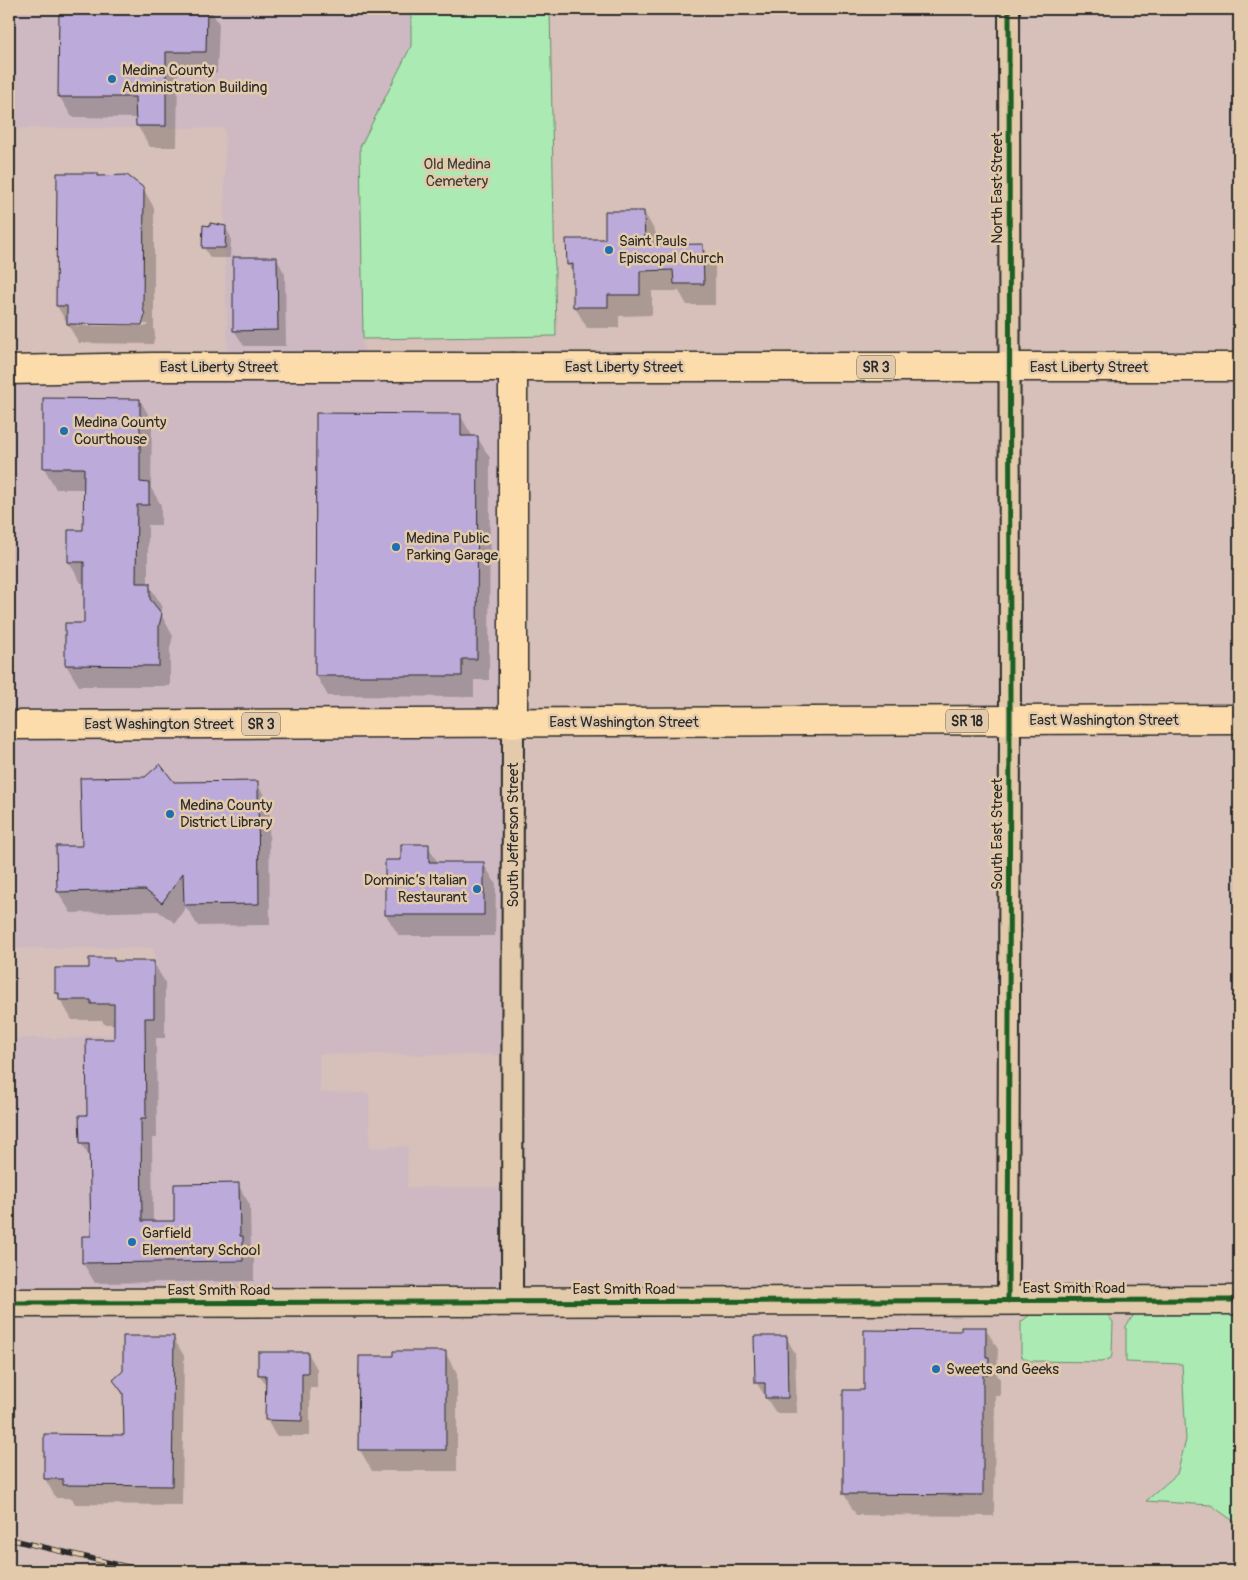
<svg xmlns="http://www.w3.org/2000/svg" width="1248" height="1580" font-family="Pangolin,sans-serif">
<rect width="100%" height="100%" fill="#d6c0b9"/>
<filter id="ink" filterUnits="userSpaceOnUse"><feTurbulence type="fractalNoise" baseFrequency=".02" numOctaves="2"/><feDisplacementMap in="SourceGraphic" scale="10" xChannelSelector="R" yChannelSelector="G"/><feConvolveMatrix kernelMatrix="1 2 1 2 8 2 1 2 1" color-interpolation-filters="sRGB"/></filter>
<g filter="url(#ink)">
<path fill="#ceb9c3" d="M 9,9 L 411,9 L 411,46 L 363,339 L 365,367 L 513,367 L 513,1055 L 319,1054 L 320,1092 L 369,1093 L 370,1148 L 408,1146 L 407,1187 L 512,1187 L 512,1302 L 9,1303 L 9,1038 L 80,1038 L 86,1035 L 112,1035 L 112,1019 L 154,1018 L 154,948 L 9,948 L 9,370 L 228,367 L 224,225 L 225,128 L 30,128 L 9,130 Z"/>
<g fill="#abeab2" stroke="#6b8a6e">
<path d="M 411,9 L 550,9 L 556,336 L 363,339 L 360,147 L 411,46 Z"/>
<path d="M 1106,1313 L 1113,1322 L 1112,1354 L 1111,1358 L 1101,1362 L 1030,1361 L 1022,1357 L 1021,1353 L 1021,1322 L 1031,1314 Z"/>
<path d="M 1135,1313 L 1239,1313 L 1239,1525 L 1211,1505 L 1146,1501 L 1177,1474 L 1186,1440 L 1182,1364 L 1126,1362 L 1126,1326 Z"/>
</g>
<g fill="#0003" fill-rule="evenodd">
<path d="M 60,9 L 210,9 L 219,24 L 217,73 L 178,73 L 177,147 L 150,147 L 137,125 L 137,118 L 72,117 L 59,96 Z"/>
<path d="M 97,174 L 99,177 L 143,188 L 154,208 L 154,329 L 155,335 L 153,344 L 79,343 L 57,306 ZM 76,323 L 148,324 L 148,326 L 76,326 Z"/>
<path d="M 644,212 L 656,233 L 656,246 L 703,246 L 715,267 L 715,305 L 687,305 L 679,291 L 652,291 L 652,315 L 619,316 L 619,328 L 587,328 L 575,307 L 574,276 L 568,264 L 607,240 Z"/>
<path d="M 212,227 L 225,227 L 231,237 L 230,258 L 210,258 L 204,247 Z"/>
<path d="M 276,258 L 285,274 L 286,346 L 244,346 L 234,330 Z"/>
<path d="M 140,400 L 152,421 L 151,488 L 161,505 L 161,525 L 148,525 L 148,585 L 149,585 L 162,606 L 162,616 L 173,636 L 170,648 L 170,686 L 79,686 L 66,665 L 85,624 L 85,583 L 81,583 L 69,562 L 84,531 L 85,489 L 56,489 L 44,468 Z"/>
<path d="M 460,415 L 473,437 L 477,437 L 490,458 L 489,680 L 474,680 L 474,697 L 328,696 L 316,675 Z"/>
<path d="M 173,783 L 257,783 L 269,804 L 270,925 L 198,926 L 186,907 L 175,923 L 158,911 L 71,913 L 58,892 L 83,847 Z"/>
<path d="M 428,846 L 438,863 L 483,863 L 496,884 L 495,936 L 399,936 L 386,915 L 402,861 Z"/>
<path d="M 113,959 L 115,962 L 153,962 L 165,982 L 165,1038 L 156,1038 L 157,1138 L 152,1138 L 153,1222 L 176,1222 L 238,1185 L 250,1205 L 251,1252 L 254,1258 L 254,1281 L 95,1283 L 83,1263 L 92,1237 L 91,1160 L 81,1143 L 115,1040 L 115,1024 L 104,1024 L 102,1020 L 72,1020 L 56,992 L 91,969 Z"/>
<path d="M 985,1328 L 998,1349 L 997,1375 L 1000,1379 L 1000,1396 L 995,1396 L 994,1516 L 856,1515 L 844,1494 L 865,1391 L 962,1332 Z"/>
<path d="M 173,1337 L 184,1356 L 182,1505 L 75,1504 L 72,1498 L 56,1498 L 45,1479 L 125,1436 L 125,1399 L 114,1380 Z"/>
<path d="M 786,1337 L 795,1353 L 797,1413 L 776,1413 L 756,1382 Z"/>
<path d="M 445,1352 L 457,1374 L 457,1471 L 372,1471 L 360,1450 L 394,1357 Z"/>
<path d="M 308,1353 L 317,1369 L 317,1388 L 310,1388 L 310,1436 L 276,1436 L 267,1420 L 267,1387 L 259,1374 Z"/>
</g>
<g fill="#bbaada" stroke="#2b2b2b">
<path d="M 59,9 L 207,9 L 206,52 L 166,52 L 166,126 L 136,126 L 135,97 L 58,97 Z"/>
<path d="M 57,173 L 98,173 L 98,176 L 127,175 L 144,188 L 143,308 L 145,315 L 142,325 L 67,324 L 67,306 L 56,306 Z"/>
<path d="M 605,211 L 644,211 L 645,245 L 703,244 L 704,284 L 674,284 L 673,270 L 640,271 L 640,295 L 608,295 L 608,307 L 573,307 L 573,264 L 567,265 L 566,239 L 605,239 Z"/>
<path d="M 210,223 L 226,226 L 225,248 L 202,248 L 203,225 L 210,226 Z"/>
<path d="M 233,257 L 277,257 L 278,330 L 233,331 Z"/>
<path d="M 43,398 L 140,399 L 140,482 L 149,483 L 149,505 L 137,505 L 136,583 L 150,583 L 150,599 L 162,614 L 159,626 L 159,666 L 65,665 L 65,623 L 84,623 L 84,562 L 68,562 L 68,530 L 83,530 L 84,468 L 43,468 Z"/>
<path d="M 316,413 L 461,414 L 461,436 L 478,436 L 477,659 L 462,659 L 462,676 L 315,676 Z"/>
<path d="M 160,764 L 174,782 L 258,781 L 259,904 L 184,905 L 183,873 L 162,903 L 145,890 L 57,892 L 56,846 L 82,846 L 80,778 L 145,777 Z"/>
<path d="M 401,844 L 429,844 L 429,862 L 484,862 L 484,915 L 385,915 L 385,860 L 401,860 Z"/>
<path d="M 89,958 L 114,958 L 114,961 L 154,961 L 154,1018 L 145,1018 L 146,1118 L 141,1118 L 142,1221 L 174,1221 L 174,1184 L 239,1183 L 240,1236 L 243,1236 L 243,1261 L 82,1263 L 82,1236 L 91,1236 L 89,1143 L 80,1143 L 79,1115 L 87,1115 L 86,1039 L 114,1039 L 114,1004 L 91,1004 L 91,1000 L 59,1000 L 59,993 L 55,993 L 55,968 L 89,968 Z"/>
<path d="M 961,1327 L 986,1327 L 986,1357 L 989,1357 L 989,1375 L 983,1375 L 983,1495 L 843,1494 L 843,1390 L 864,1390 L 864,1330 L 961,1331 Z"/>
<path d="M 123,1336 L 174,1336 L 172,1486 L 63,1485 L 63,1479 L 44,1479 L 44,1434 L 124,1435 L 123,1393 L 113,1380 L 123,1371 Z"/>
<path d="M 754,1336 L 787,1336 L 788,1398 L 765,1398 L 765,1383 L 755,1383 Z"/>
<path d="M 393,1351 L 446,1351 L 446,1450 L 358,1450 L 359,1356 L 393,1356 Z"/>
<path d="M 258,1352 L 308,1352 L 308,1373 L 302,1373 L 302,1421 L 265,1420 L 266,1375 L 258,1375 Z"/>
</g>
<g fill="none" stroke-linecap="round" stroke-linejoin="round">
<g stroke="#2b2b2b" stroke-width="24">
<g id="street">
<path d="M 1008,1301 L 1010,720 L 1009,9"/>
<path d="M 512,1302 L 513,723"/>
</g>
</g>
<g stroke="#2b2b2b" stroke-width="31">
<path id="secondary" d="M 9,1303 L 1239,1300"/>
</g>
<g stroke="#2b2b2b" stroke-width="31">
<path id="primary" d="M 513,367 L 1239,367"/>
</g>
<g stroke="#2b2b2b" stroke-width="31">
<g id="highway">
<path d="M 9,370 L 152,367 L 513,367 L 513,723"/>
<path d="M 9,725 L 1239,719"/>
</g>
</g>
<use href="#street" stroke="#e2caab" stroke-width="20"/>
<use href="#secondary" stroke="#e2caab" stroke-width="28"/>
<use href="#primary" stroke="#fddcac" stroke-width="28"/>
<use href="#highway" stroke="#fddcac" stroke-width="28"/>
<g stroke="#2b2b2b" stroke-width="5.5">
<path id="rail" d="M 9,1539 L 144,1571"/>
</g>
<use href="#rail" stroke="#e2caab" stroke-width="4" stroke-dasharray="11" stroke-linecap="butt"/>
<g stroke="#e2caab" stroke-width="8">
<g id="cycleway">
<path d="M 1008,1301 L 1010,720 L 1009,9"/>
<path d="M 9,1303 L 1239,1300"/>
</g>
</g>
<use href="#cycleway" stroke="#1b5e20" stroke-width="5"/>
</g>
</g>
<g fill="#1f6fb2" stroke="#e2caab" stroke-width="2">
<circle cx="112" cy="79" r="5"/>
<circle cx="609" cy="250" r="5"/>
<circle cx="64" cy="431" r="5"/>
<circle cx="396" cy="547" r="5"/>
<circle cx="170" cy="814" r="5"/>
<circle cx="477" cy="889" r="5"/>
<circle cx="132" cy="1242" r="5"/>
<circle cx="936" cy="1369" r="5"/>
</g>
<g text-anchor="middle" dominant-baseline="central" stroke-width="5" stroke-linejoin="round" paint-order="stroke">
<g fill="#e2caab" stroke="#625b51" stroke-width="1">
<rect x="857" y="355.5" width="38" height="23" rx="4"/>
<rect x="946" y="709.5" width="42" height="23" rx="4"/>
<rect x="242" y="712.5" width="38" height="23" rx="4"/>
</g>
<g font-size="14" font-weight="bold" fill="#2b2b2b">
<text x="876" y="367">SR 3</text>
<text x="967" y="721">SR 18</text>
<text x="261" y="724">SR 3</text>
</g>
<g font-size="15" fill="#2b2b2b" stroke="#e2caab" text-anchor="start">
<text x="122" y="70">Medina County<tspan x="122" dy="17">Administration Building</tspan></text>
<text x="619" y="241">Saint Pauls<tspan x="619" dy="17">Episcopal Church</tspan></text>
<text x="74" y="422">Medina County<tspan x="74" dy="17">Courthouse</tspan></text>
<text x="406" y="538">Medina Public<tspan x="406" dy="17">Parking Garage</tspan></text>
<text x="180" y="805">Medina County<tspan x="180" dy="17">District Library</tspan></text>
<text x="467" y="880" text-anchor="end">Dominic’s Italian<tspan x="467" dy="17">Restaurant</tspan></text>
<text x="142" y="1233">Garfield<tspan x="142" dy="17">Elementary School</tspan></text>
<text x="946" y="1369">Sweets and Geeks</text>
</g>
<g font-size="15" fill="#383e38" stroke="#e2caab">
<text x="457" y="164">Old Medina<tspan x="457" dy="17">Cemetery</tspan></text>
</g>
<g font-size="15" fill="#2b2b2b" stroke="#e2caab">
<text transform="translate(997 188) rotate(-90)">North East Street</text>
<text x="219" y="367">East Liberty Street</text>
<text x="624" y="367">East Liberty Street</text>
<text x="1089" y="367">East Liberty Street</text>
<text x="1104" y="720">East Washington Street</text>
<text x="624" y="722">East Washington Street</text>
<text x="159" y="724">East Washington Street</text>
<text transform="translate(997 834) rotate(-90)">South East Street</text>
<text transform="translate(513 835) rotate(-90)">South Jefferson Street</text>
<text x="1074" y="1288">East Smith Road</text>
<text x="624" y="1289">East Smith Road</text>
<text x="219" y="1290">East Smith Road</text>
</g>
</g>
<rect width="1248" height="1580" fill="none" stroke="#e2caab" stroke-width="30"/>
<rect x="15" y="15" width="1218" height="1550" fill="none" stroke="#2b2b2b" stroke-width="2" filter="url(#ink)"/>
</svg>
